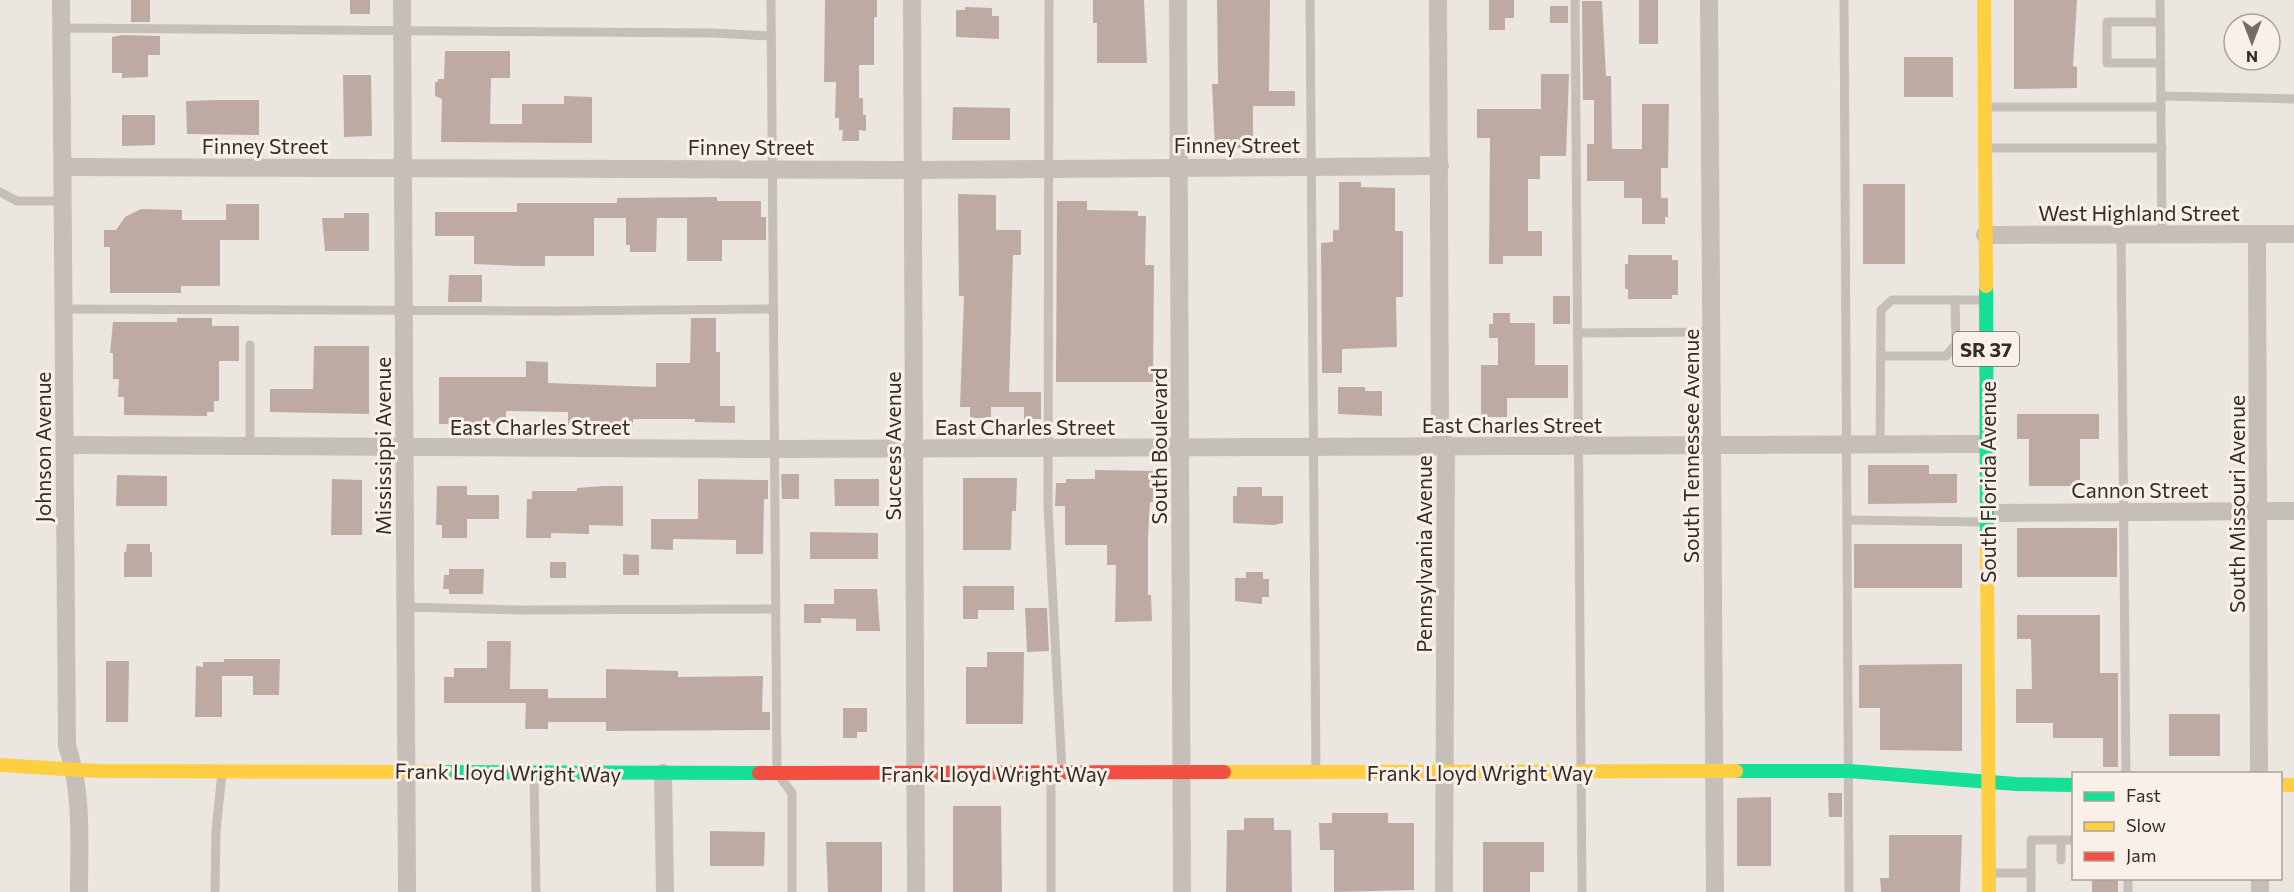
<svg xmlns="http://www.w3.org/2000/svg" width="2294" height="892" font-family="Commissioner,sans-serif">
<rect width="100%" height="100%" fill="#ece6e1"/>
<g fill="#bfaaa3">
<rect x="131" y="0" width="19" height="22"/>
<rect x="350" y="0" width="20" height="14"/>
<path d="M 825,0 L 877,0 L 877,17 L 874,17 L 874,65 L 859,65 L 859,98 L 863,98 L 863,115 L 866,115 L 866,131 L 859,130 L 859,141 L 842,141 L 843,130 L 839,130 L 839,118 L 835,118 L 836,82 L 824,82 Z"/>
<path d="M 1093,0 L 1144,0 L 1147,63 L 1097,63 L 1097,23 L 1093,23 Z"/>
<path d="M 1217,0 L 1270,0 L 1269,91 L 1295,91 L 1295,106 L 1253,106 L 1253,148 L 1215,148 L 1212,84 L 1218,84 Z"/>
<path d="M 1489,0 L 1514,0 L 1514,18 L 1505,18 L 1505,30 L 1489,30 Z"/>
<rect x="1639" y="0" width="19" height="44"/>
<path d="M 2014,0 L 2077,0 L 2073,66 L 2077,67 L 2077,88 L 2014,89 Z"/>
<path d="M 1582,1 L 1602,1 L 1606,76 L 1611,76 L 1612,149 L 1642,149 L 1642,104 L 1669,104 L 1668,168 L 1661,168 L 1661,198 L 1668,198 L 1668,217 L 1665,217 L 1665,224 L 1642,224 L 1642,198 L 1624,198 L 1624,181 L 1587,181 L 1587,144 L 1594,144 L 1594,100 L 1583,100 Z"/>
<rect x="1550" y="6" width="18" height="17"/>
<path d="M 965,7 L 992,8 L 992,16 L 999,16 L 999,39 L 956,37 L 956,10 L 965,10 Z"/>
<path d="M 122,35 L 160,36 L 160,55 L 148,55 L 148,77 L 122,78 L 122,73 L 112,73 L 112,37 Z"/>
<path d="M 445,51 L 510,51 L 510,78 L 491,78 L 490,124 L 522,124 L 522,104 L 564,104 L 564,96 L 592,97 L 592,143 L 441,142 L 442,99 L 435,96 L 435,82 L 438,82 L 438,79 L 444,79 Z"/>
<rect x="1904" y="57" width="49" height="40"/>
<path d="M 1541,74 L 1569,74 L 1566,156 L 1540,156 L 1540,179 L 1528,179 L 1528,231 L 1542,231 L 1542,256 L 1503,256 L 1503,264 L 1489,264 L 1490,138 L 1477,138 L 1477,109 L 1541,109 Z"/>
<path d="M 343,75 L 371,75 L 372,136 L 344,137 Z"/>
<path d="M 216,100 L 259,100 L 259,135 L 187,134 L 186,101 Z"/>
<path d="M 953,107 L 1010,108 L 1010,140 L 952,140 Z"/>
<path d="M 122,115 L 155,115 L 155,145 L 122,146 Z"/>
<path d="M 1339,182 L 1361,182 L 1361,187 L 1395,188 L 1395,231 L 1403,231 L 1403,297 L 1396,297 L 1397,347 L 1342,349 L 1342,373 L 1322,373 L 1321,243 L 1333,242 L 1333,230 L 1339,230 Z"/>
<rect x="1863" y="184" width="42" height="80"/>
<path d="M 958,194 L 996,195 L 996,230 L 1021,230 L 1021,255 L 1013,255 L 1009,392 L 1041,392 L 1041,419 L 1024,419 L 1024,407 L 991,407 L 991,418 L 970,418 L 970,407 L 960,407 L 964,296 L 959,296 Z"/>
<path d="M 717,197 L 717,201 L 761,201 L 761,217 L 766,217 L 766,240 L 722,240 L 722,261 L 687,261 L 687,218 L 657,218 L 656,252 L 630,252 L 630,245 L 626,245 L 626,218 L 594,218 L 594,256 L 545,256 L 545,266 L 521,266 L 474,264 L 474,236 L 435,236 L 435,212 L 517,212 L 517,203 L 617,203 L 617,198 Z"/>
<path d="M 1057,201 L 1087,201 L 1087,210 L 1138,211 L 1138,216 L 1146,216 L 1145,265 L 1154,265 L 1153,382 L 1056,382 Z"/>
<path d="M 226,204 L 259,204 L 259,240 L 220,240 L 220,286 L 181,286 L 181,293 L 110,293 L 110,247 L 104,247 L 104,230 L 116,230 L 125,217 L 141,209 L 182,210 L 182,220 L 226,220 Z"/>
<path d="M 344,213 L 369,213 L 369,251 L 325,251 L 322,218 L 344,218 Z"/>
<path d="M 1628,255 L 1672,255 L 1672,260 L 1678,260 L 1678,295 L 1672,295 L 1672,299 L 1628,299 L 1628,289 L 1625,289 L 1625,264 L 1628,264 Z"/>
<path d="M 449,275 L 482,275 L 482,302 L 448,302 Z"/>
<rect x="1553" y="296" width="17" height="28"/>
<path d="M 1493,313 L 1510,313 L 1510,323 L 1535,323 L 1535,365 L 1568,365 L 1568,398 L 1507,398 L 1507,417 L 1481,417 L 1481,365 L 1498,365 L 1498,338 L 1489,338 L 1489,324 L 1493,324 Z"/>
<path d="M 177,318 L 212,318 L 212,326 L 239,326 L 239,361 L 219,361 L 219,401 L 214,401 L 214,412 L 207,412 L 207,416 L 124,415 L 124,397 L 118,397 L 119,379 L 113,379 L 113,353 L 110,353 L 113,322 L 177,322 Z"/>
<path d="M 691,318 L 716,318 L 716,352 L 720,352 L 720,406 L 735,406 L 735,423 L 695,422 L 695,419 L 633,419 L 633,427 L 568,425 L 568,412 L 506,411 L 506,425 L 439,424 L 439,377 L 526,377 L 526,361 L 548,362 L 548,383 L 656,387 L 656,363 L 690,363 Z"/>
<path d="M 314,346 L 369,346 L 369,414 L 270,412 L 270,389 L 313,389 Z"/>
<path d="M 1338,387 L 1365,387 L 1365,391 L 1382,391 L 1382,416 L 1338,414 Z"/>
<path d="M 2017,414 L 2099,414 L 2099,439 L 2080,439 L 2080,486 L 2029,486 L 2029,439 L 2017,439 Z"/>
<path d="M 1868,465 L 1929,465 L 1929,474 L 1957,474 L 1957,503 L 1868,504 Z"/>
<path d="M 1095,470 L 1153,471 L 1153,502 L 1150,502 L 1148,538 L 1148,595 L 1151,595 L 1152,621 L 1115,622 L 1116,565 L 1107,565 L 1107,545 L 1065,545 L 1065,506 L 1055,506 L 1056,483 L 1066,483 L 1066,479 L 1095,479 Z"/>
<path d="M 781,474 L 799,474 L 799,499 L 782,499 Z"/>
<path d="M 117,475 L 167,476 L 167,506 L 116,506 Z"/>
<path d="M 963,478 L 1017,478 L 1016,511 L 1012,511 L 1011,550 L 963,550 Z"/>
<path d="M 332,479 L 362,480 L 362,535 L 331,535 Z"/>
<path d="M 698,479 L 768,480 L 768,499 L 764,499 L 763,554 L 736,554 L 736,540 L 673,539 L 673,550 L 651,549 L 651,519 L 698,519 Z"/>
<path d="M 834,479 L 879,479 L 879,506 L 835,506 Z"/>
<path d="M 437,486 L 467,486 L 467,495 L 499,495 L 499,519 L 467,519 L 467,538 L 442,538 L 442,525 L 436,525 Z"/>
<path d="M 604,486 L 623,486 L 623,526 L 589,525 L 589,534 L 551,533 L 551,538 L 526,538 L 527,499 L 532,499 L 532,491 L 577,491 L 577,488 Z"/>
<path d="M 1237,487 L 1262,487 L 1262,496 L 1283,496 L 1283,523 L 1274,525 L 1233,523 L 1233,496 L 1237,496 Z"/>
<rect x="2017" y="528" width="100" height="49"/>
<path d="M 810,532 L 878,533 L 878,559 L 810,559 Z"/>
<path d="M 127,544 L 150,544 L 150,552 L 152,552 L 152,577 L 124,577 L 124,552 L 126,552 Z"/>
<rect x="1854" y="544" width="108" height="44"/>
<path d="M 623,554 L 639,555 L 639,575 L 623,575 Z"/>
<rect x="550" y="562" width="16" height="16"/>
<path d="M 449,569 L 484,569 L 483,594 L 449,594 L 449,589 L 443,589 L 444,575 L 449,575 Z"/>
<path d="M 1246,572 L 1263,572 L 1263,579 L 1269,579 L 1269,597 L 1262,597 L 1262,604 L 1235,601 L 1235,578 L 1246,578 Z"/>
<path d="M 963,586 L 1014,586 L 1014,610 L 978,610 L 978,619 L 963,619 Z"/>
<path d="M 834,589 L 877,589 L 880,631 L 856,631 L 856,619 L 821,618 L 821,623 L 804,623 L 804,604 L 834,604 Z"/>
<path d="M 1025,608 L 1047,608 L 1049,651 L 1027,652 Z"/>
<path d="M 2017,615 L 2100,615 L 2100,673 L 2118,673 L 2118,767 L 2103,767 L 2103,738 L 2053,738 L 2053,723 L 2016,723 L 2016,689 L 2032,689 L 2031,639 L 2017,639 Z"/>
<path d="M 487,641 L 511,641 L 510,689 L 548,689 L 548,698 L 606,698 L 606,669 L 678,671 L 678,677 L 763,676 L 762,712 L 770,712 L 770,730 L 606,731 L 606,722 L 548,722 L 548,729 L 525,729 L 526,703 L 444,703 L 444,677 L 454,677 L 454,668 L 487,668 Z"/>
<path d="M 987,652 L 1024,652 L 1023,724 L 966,724 L 966,667 L 987,667 Z"/>
<path d="M 224,659 L 280,659 L 279,695 L 253,695 L 253,676 L 222,676 L 222,717 L 195,717 L 196,666 L 203,667 L 203,662 L 224,662 Z"/>
<path d="M 106,661 L 129,661 L 128,722 L 106,722 Z"/>
<path d="M 1962,664 L 1962,751 L 1880,750 L 1880,708 L 1859,708 L 1859,665 Z"/>
<path d="M 843,708 L 867,708 L 867,732 L 857,732 L 857,738 L 843,738 Z"/>
<rect x="2169" y="714" width="51" height="42"/>
<path d="M 1828,793 L 1842,793 L 1842,817 L 1829,817 Z"/>
<path d="M 1771,797 L 1771,866 L 1737,866 L 1737,798 Z"/>
<path d="M 953,806 L 1001,806 L 1002,892 L 953,892 Z"/>
<path d="M 1332,813 L 1388,813 L 1388,823 L 1414,823 L 1414,890 L 1334,892 L 1334,850 L 1320,850 L 1319,823 L 1332,823 Z"/>
<path d="M 1244,818 L 1274,818 L 1274,830 L 1291,830 L 1292,892 L 1226,892 L 1227,830 L 1244,830 Z"/>
<path d="M 710,831 L 765,832 L 764,866 L 710,866 Z"/>
<path d="M 1889,835 L 1962,835 L 1960,892 L 1881,892 L 1880,878 L 1889,878 Z"/>
<path d="M 826,842 L 882,842 L 882,892 L 828,892 Z"/>
<path d="M 1483,842 L 1544,842 L 1544,872 L 1530,872 L 1530,892 L 1483,892 Z"/>
<rect x="2092" y="879" width="26" height="13"/>
</g>
<g fill="none" stroke-linecap="round" stroke-linejoin="round">
<g stroke="#c5beb9" stroke-width="9">
<path d="M 771,0 L 777,773 L 792,793 L 792,892"/>
<path d="M 1049,0 L 1048,507 L 1062,771"/>
<path d="M 1310,0 L 1316,772"/>
<path d="M 1575,0 L 1582,892"/>
<path d="M 1844,0 L 1849,892"/>
<path d="M 2160,0 L 2162,234"/>
<path d="M 2160,22 L 2107,22 L 2107,63 L 2161,63"/>
<path d="M 61,28 L 713,33 L 771,36"/>
<path d="M 2161,96 L 2294,99"/>
<path d="M 1987,107 L 2161,107"/>
<path d="M 1987,148 L 2162,148"/>
<path d="M 0,192 L 17,201 L 63,201"/>
<path d="M 2121,235 L 2126,774"/>
<path d="M 64,309 L 556,311 L 774,309"/>
<path d="M 1577,333 L 1712,332"/>
<path d="M 250,345 L 250,446"/>
<path d="M 1881,356 L 1946,356 L 1956,344 L 1955,300"/>
<path d="M 1880,445 L 1881,310 L 1892,300 L 1983,300"/>
<path d="M 1847,520 L 1985,522"/>
<path d="M 406,607 L 521,610 L 775,609"/>
<path d="M 534,774 L 536,892"/>
<path d="M 2061,860 L 2061,840 L 2074,840"/>
<path d="M 1991,873 L 2031,873"/>
<path d="M 2128,878 L 2128,892"/>
<path d="M 215,892 L 216,831 L 222,773"/>
<path d="M 1051,892 L 1051,773"/>
<path d="M 2031,892 L 2031,840 L 2061,840"/>
</g>
<g stroke="#c5beb9" stroke-width="18">
<path d="M 61,0 L 67,746 C 83,793 79,843 79,892"/>
<path d="M 402,0 L 407,892"/>
<path d="M 912,0 L 916,892"/>
<path d="M 1178,0 L 1182,892"/>
<path d="M 1438,0 L 1440,433 L 1446,446 L 1444,892"/>
<path d="M 1709,0 L 1715,892"/>
<path d="M 63,167 L 912,170 L 1440,166"/>
<path d="M 2257,234 L 2259,774"/>
<path d="M 1985,235 L 2294,234"/>
<path d="M 65,445 L 775,449 L 1986,444"/>
<path d="M 1987,513 L 2294,511"/>
<path d="M 663,773 L 665,892"/>
<path d="M 2260,878 L 2260,892"/>
</g>
<g stroke="#16e098" stroke-width="14">
<path d="M 1986,286 L 1987,538"/>
<path d="M 1736,771 L 1849,771 L 2016,784 L 2074,785"/>
<path d="M 443,772 L 759,773"/>
</g>
<g stroke="#ffcf43" stroke-width="14">
<path d="M 1984,0 L 1986,286"/>
<path d="M 1987,538 L 1989,892"/>
<path d="M 0,765 L 97,771 L 443,772"/>
<path d="M 1224,772 L 1736,771"/>
<path d="M 2280,785 L 2294,785"/>
</g>
<path stroke="#f24e42" stroke-width="14" d="M 759,773 L 1224,772"/>
</g>
<g text-anchor="middle" dominant-baseline="central" stroke-width="6" stroke-linejoin="round" paint-order="stroke">
<rect fill="#f9f0e8" stroke="#706662" stroke-width="1.5" x="1953" y="332" width="66" height="34" rx="4.5"/>
<g font-size="20" font-weight="bold" fill="#352b28">
<text x="1986" y="349">SR 37</text>
</g>
<g font-size="21" fill="#352b28" stroke="#f9f0e8">
<text x="1237" y="144">Finney Street</text>
<text x="265" y="145">Finney Street</text>
<text x="751" y="146">Finney Street</text>
<text x="2139" y="212">West Highland Street</text>
<text x="1512" y="424">East Charles Street</text>
<text x="540" y="426">East Charles Street</text>
<text x="1025" y="426">East Charles Street</text>
<text transform="translate(382 446) rotate(-90)">Mississippi Avenue</text>
<text transform="translate(892 446) rotate(-90)">Success Avenue</text>
<text transform="translate(1158 446) rotate(-90)">South Boulevard</text>
<text transform="translate(1690 446) rotate(-90)">South Tennessee Avenue</text>
<text transform="translate(42 447) rotate(-90)">Johnson Avenue</text>
<text transform="translate(1987 482) rotate(-90)">South Florida Avenue</text>
<text x="2140" y="489">Cannon Street</text>
<text transform="translate(2236 504) rotate(-90)">South Missouri Avenue</text>
<text transform="translate(1423 554) rotate(-90)">Pennsylvania Avenue</text>
<text transform="translate(508 772) rotate(1)">Frank Lloyd Wright Way</text>
<text x="1480" y="772">Frank Lloyd Wright Way</text>
<text x="994" y="773">Frank Lloyd Wright Way</text>
</g>
</g>
<rect x="2072" y="772" width="210" height="108" fill="#f9f0e8" stroke="#aba19b" stroke-width="1.5"/>
<rect x="2084" y="792" width="30" height="9" fill="#16e098" stroke="#aba19b" stroke-width="1.5"/>
<text x="2126" y="802" font-size="18" fill="#352b28">Fast</text>
<rect x="2084" y="822" width="30" height="9" fill="#ffcf43" stroke="#aba19b" stroke-width="1.5"/>
<text x="2126" y="832" font-size="18" fill="#352b28">Slow</text>
<rect x="2084" y="852" width="30" height="9" fill="#f24e42" stroke="#aba19b" stroke-width="1.5"/>
<text x="2126" y="862" font-size="18" fill="#352b28">Jam</text>
<g transform="translate(2252 42) rotate(180)"><circle r="28" fill="#f9f0e8" stroke="#aba19b" stroke-width="1.5"/>
<path d="M0-4.5L10 22L0 15L-10 22Z" fill="#756c69"/>
<text y="-9" font-size="16" font-weight="bold" text-anchor="middle" fill="#352b28">N</text>
</g>
</svg>
